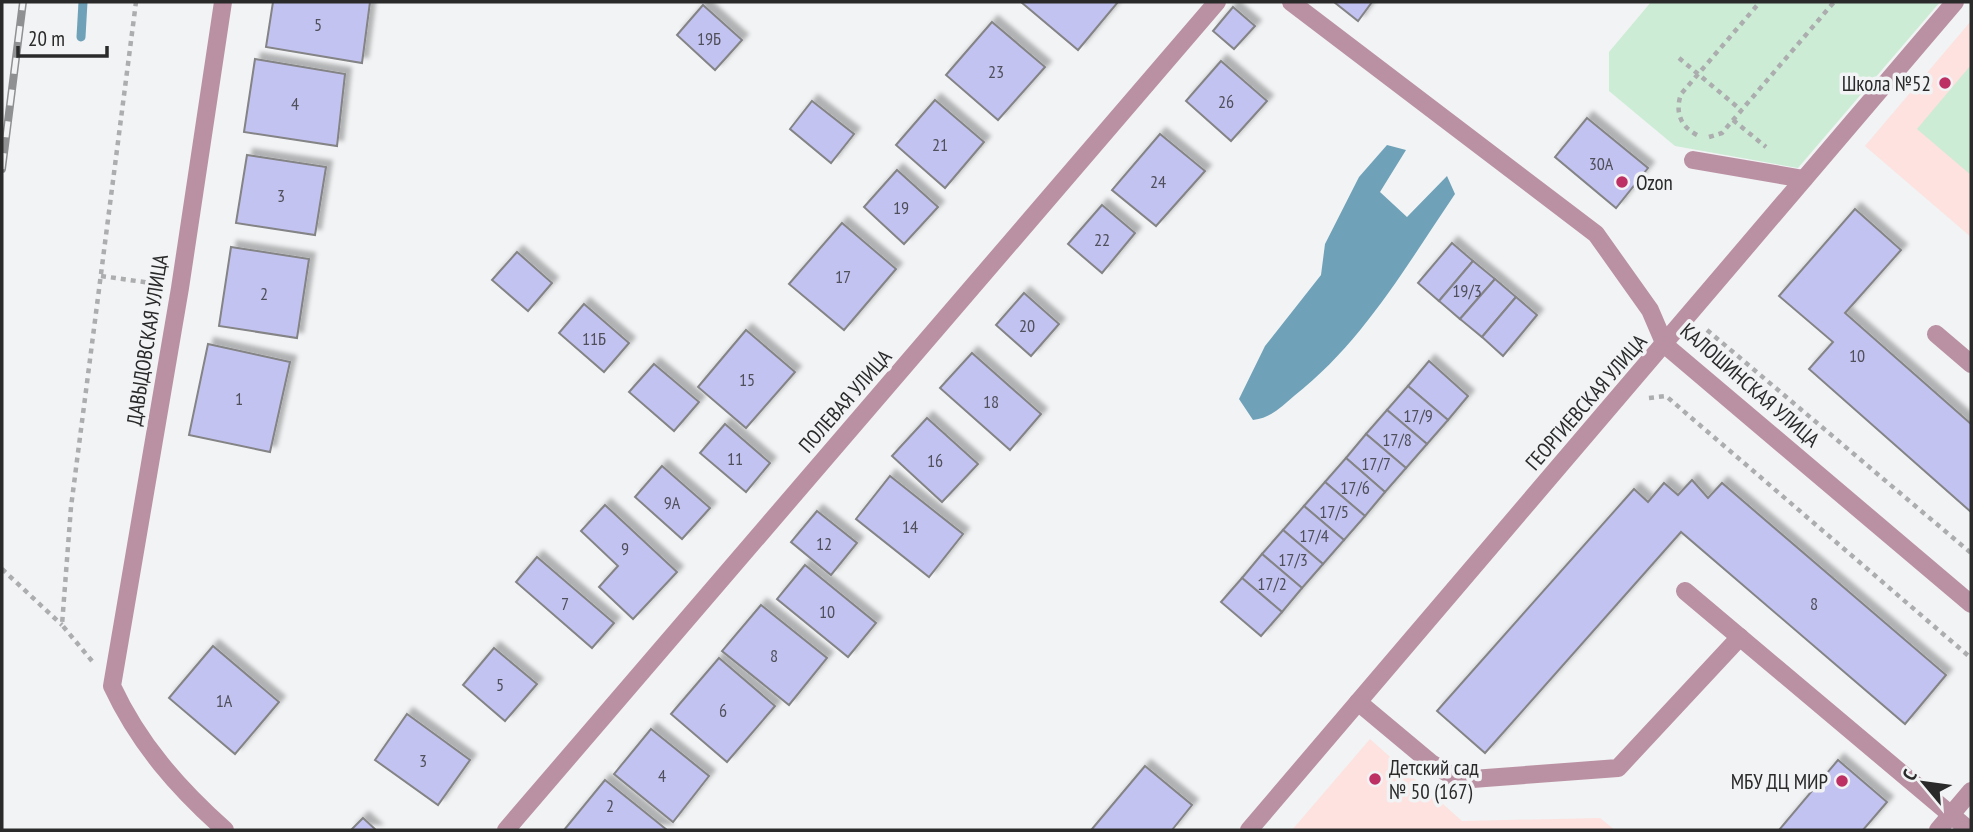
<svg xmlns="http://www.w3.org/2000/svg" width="1973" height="832" font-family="'PT Sans Narrow',sans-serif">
<defs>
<filter id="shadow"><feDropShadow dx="6" dy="-6" stdDeviation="2" flood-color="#0004"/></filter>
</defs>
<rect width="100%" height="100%" fill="#f2f3f4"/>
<g fill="#fde2df">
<path d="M 1971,21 L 1971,237 L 1865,146 Z"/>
<path d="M 1370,739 L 1462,821 L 1600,818 L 1615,830 L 1292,830 Z"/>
</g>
<g fill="#ccecd5">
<path d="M 1651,2 L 1940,2 L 1798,168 L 1675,146 L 1609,91 L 1609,52 Z"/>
<path d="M 1971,65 L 1971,175 L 1917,129 Z"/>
</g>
<path fill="#6fa2b8" d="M 1387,145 L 1406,150 L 1380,192 L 1407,217 L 1447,176 L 1455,194 C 1406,266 1363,342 1294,396 C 1281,407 1271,418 1253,420 L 1239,399 L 1265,346 L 1321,275 L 1325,244 L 1359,177 Z"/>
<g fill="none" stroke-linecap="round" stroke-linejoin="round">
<path stroke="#6fa2b8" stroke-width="9" d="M 81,37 L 83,2"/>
</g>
<g fill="#c3c3f1" stroke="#848486" stroke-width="2" filter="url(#shadow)">
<path d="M 273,2 L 370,2 L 362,63 L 266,47 Z"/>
<path d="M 1021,2 L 1118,2 L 1078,50 Z"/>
<path d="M 1334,2 L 1372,2 L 1358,21 Z"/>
<path d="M 703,5 L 742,40 L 715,70 L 677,35 Z"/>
<path d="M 1233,7 L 1255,26 L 1234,49 L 1213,31 Z"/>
<path d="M 992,22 L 1045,67 L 998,120 L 946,75 Z"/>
<path d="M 255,59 L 345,74 L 337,146 L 244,132 Z"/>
<path d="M 1221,61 L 1267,101 L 1231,141 L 1186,101 Z"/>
<path d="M 935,100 L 984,142 L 945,188 L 896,145 Z"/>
<path d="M 812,101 L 854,134 L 831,163 L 790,129 Z"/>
<path d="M 1587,118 L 1648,168 L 1616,208 L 1555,157 Z"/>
<path d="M 1160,134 L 1205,171 L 1156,226 L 1112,190 Z"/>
<path d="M 247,155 L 326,167 L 315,235 L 236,223 Z"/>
<path d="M 897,170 L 938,207 L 904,244 L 864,207 Z"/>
<path d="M 1102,205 L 1135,233 L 1102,273 L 1068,244 Z"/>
<path d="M 1855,209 L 1901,250 L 1845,313 L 1971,424 L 1971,512 L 1809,369 L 1833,342 L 1779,296 Z"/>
<path d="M 842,223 L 896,269 L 844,330 L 789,284 Z"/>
<path d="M 1452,243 L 1473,261 L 1439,301 L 1418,283 Z"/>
<path d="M 231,247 L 309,259 L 297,338 L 219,326 Z"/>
<path d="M 517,252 L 552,283 L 528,311 L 492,280 Z"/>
<path d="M 1473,261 L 1495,279 L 1460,319 L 1439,301 Z"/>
<path d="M 1495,279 L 1516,297 L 1482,337 L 1460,319 Z"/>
<path d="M 1024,293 L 1059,324 L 1031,356 L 996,325 Z"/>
<path d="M 1516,297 L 1537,315 L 1503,356 L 1482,337 Z"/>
<path d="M 584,304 L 629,343 L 604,372 L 559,333 Z"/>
<path d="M 746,330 L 795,372 L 746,428 L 698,387 Z"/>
<path d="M 208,344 L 290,362 L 270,452 L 189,435 Z"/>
<path d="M 972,353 L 1041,414 L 1010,450 L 940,388 Z"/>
<path d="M 1429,361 L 1468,396 L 1448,420 L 1408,386 Z"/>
<path d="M 654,364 L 699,402 L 674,431 L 629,392 Z"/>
<path d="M 1408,386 L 1448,420 L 1427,444 L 1387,410 Z"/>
<path d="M 1387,410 L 1427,444 L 1406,468 L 1366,434 Z"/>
<path d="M 927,418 L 978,464 L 942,502 L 892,456 Z"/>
<path d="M 725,424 L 770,463 L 746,492 L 700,453 Z"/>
<path d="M 1366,434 L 1406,468 L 1385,492 L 1346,458 Z"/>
<path d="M 1346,458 L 1385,492 L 1365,516 L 1325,482 Z"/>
<path d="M 662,466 L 710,508 L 682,539 L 635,497 Z"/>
<path d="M 890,476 L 963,534 L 929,577 L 856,519 Z"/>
<path d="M 1692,480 L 1708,498 L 1722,483 L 1946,675 L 1905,724 L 1681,532 L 1485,753 L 1437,711 L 1634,489 L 1648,502 L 1664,483 L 1678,495 Z"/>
<path d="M 1325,482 L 1365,516 L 1344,540 L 1304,506 Z"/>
<path d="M 605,505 L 677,572 L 633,619 L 599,587 L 618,566 L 581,531 Z"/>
<path d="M 1304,506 L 1344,540 L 1323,564 L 1283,530 Z"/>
<path d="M 817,511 L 857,543 L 831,575 L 791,542 Z"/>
<path d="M 1283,530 L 1323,564 L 1302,588 L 1262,554 Z"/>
<path d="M 1262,554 L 1302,588 L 1282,612 L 1242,578 Z"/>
<path d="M 537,557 L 614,623 L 592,648 L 516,582 Z"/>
<path d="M 805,565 L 876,623 L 848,657 L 777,599 Z"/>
<path d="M 1242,578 L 1282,612 L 1261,636 L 1221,602 Z"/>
<path d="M 761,605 L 827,658 L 789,705 L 722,651 Z"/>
<path d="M 213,646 L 279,702 L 235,754 L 169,698 Z"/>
<path d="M 494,648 L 537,684 L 505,721 L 463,685 Z"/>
<path d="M 719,658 L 775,706 L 727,762 L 671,714 Z"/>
<path d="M 407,714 L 470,760 L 438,805 L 375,760 Z"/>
<path d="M 651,729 L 709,776 L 673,822 L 614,774 Z"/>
<path d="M 1838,760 L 1887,802 L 1863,830 L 1779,830 Z"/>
<path d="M 1145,766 L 1192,805 L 1172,830 L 1094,830 L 1092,829 Z"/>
<path d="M 605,780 L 667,830 L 564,830 Z"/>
<path d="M 363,818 L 376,830 L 351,830 Z"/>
</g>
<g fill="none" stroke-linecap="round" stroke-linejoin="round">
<g stroke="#acadae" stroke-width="4.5" stroke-dasharray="5 5" stroke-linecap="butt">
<path d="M 1679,58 L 1741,110"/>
<path d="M 1733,120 L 1766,147"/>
<path d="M 1697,135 C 1680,126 1675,112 1681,94 L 1760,2"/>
<path d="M 1709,137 L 1722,133 L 1834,2"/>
<path d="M 101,276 L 158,284"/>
<path d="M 1707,330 L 1971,553"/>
<path d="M 1649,398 L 1666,396 L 1971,658"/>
<path d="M 2,569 L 62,625"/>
<path d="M 92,661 L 62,625 L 71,507 L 136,2"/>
</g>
<g stroke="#ba91a3" stroke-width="18">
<path d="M 1693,160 L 1804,179"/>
<path d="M 1936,334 L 1971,364"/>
<path d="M 1685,591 L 1969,830"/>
<path d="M 1358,702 L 1431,763 L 1459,780 L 1618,768 L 1740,637"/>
<path d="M 1938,830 L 1971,791"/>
</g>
<g stroke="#ba91a3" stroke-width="18">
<path d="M 223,2 L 180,288 L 112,686 C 139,744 178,788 225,830"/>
<path d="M 1291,2 L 1596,234 L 1650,310 L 1665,345 L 1971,604"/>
<path d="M 506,830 L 1217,2"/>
<path d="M 1249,830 L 1955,2"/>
</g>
<g stroke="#8f9091" stroke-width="8">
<path id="rail" d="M 2,169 L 23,2"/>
</g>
<use href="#rail" stroke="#f2f3f4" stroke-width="5" stroke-dasharray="16" stroke-linecap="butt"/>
</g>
<g fill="#bc3064" stroke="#f2f3f4" stroke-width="2.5">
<circle cx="1945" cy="83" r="7"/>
<circle cx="1622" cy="182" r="7"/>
<circle cx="1375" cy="779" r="7"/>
<circle cx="1842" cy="781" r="7"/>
</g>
<g text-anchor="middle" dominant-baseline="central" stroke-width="7" stroke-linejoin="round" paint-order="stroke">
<g font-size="18" fill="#50505c">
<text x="318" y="24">5</text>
<text x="709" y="38">19Б</text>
<text x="996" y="71">23</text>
<text x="1226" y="101">26</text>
<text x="295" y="103">4</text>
<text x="940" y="144">21</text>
<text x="1601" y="163">30А</text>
<text x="1158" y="181">24</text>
<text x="281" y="195">3</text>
<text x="901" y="207">19</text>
<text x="1102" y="239">22</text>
<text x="843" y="276">17</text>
<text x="1467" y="290">19/3</text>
<text x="264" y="293">2</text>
<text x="1027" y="325">20</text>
<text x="594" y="338">11Б</text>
<text x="1857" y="355">10</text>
<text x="747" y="379">15</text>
<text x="239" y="398">1</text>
<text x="991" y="401">18</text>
<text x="1418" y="415">17/9</text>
<text x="1397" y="439">17/8</text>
<text x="735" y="458">11</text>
<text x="935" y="460">16</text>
<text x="1376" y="463">17/7</text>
<text x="1355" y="487">17/6</text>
<text x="672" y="502">9А</text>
<text x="1334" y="511">17/5</text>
<text x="910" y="526">14</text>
<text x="1314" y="535">17/4</text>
<text x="824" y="543">12</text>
<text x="625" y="548">9</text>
<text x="1293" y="559">17/3</text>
<text x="1272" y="583">17/2</text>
<text x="565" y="603">7</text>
<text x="1814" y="603">8</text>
<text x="827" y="611">10</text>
<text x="774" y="655">8</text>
<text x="500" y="684">5</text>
<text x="224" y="700">1А</text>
<text x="723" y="710">6</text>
<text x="423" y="760">3</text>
<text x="662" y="775">4</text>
<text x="610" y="805">2</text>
</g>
<g font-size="21" fill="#2a2a2b" stroke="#f2f3f4" text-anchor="end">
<text x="1931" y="83">Школа №52</text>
<text x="1636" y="182" text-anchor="start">Ozon</text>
<text x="1389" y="767" text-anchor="start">Детский сад<tspan x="1389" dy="24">№ 50 (167)</tspan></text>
<text x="1828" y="781">МБУ ДЦ МИР</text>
</g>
<g font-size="21" fill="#2a2a2b" stroke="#f2f3f4">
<text transform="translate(147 340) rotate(-81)">ДАВЫДОВСКАЯ УЛИЦА</text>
<text transform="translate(1750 385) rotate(41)">КАЛОШИНСКАЯ УЛИЦА</text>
<text transform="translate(845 401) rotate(-49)">ПОЛЕВАЯ УЛИЦА</text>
<text transform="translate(1586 402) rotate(-49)">ГЕОРГИЕВСКАЯ УЛИЦА</text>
</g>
</g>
<rect width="1973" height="832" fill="none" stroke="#2a2a2b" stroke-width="7"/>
<g transform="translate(1924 783) rotate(299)" stroke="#f2f3f4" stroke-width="5" paint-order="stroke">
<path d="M0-5L12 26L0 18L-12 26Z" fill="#2a2a2b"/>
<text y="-10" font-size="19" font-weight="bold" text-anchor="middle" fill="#2a2a2b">С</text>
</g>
<path d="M18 46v10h89v-10" fill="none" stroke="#2a2a2b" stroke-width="3.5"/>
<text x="28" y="46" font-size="21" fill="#2a2a2b" stroke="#f2f3f4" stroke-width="5" paint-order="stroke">20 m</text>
</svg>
